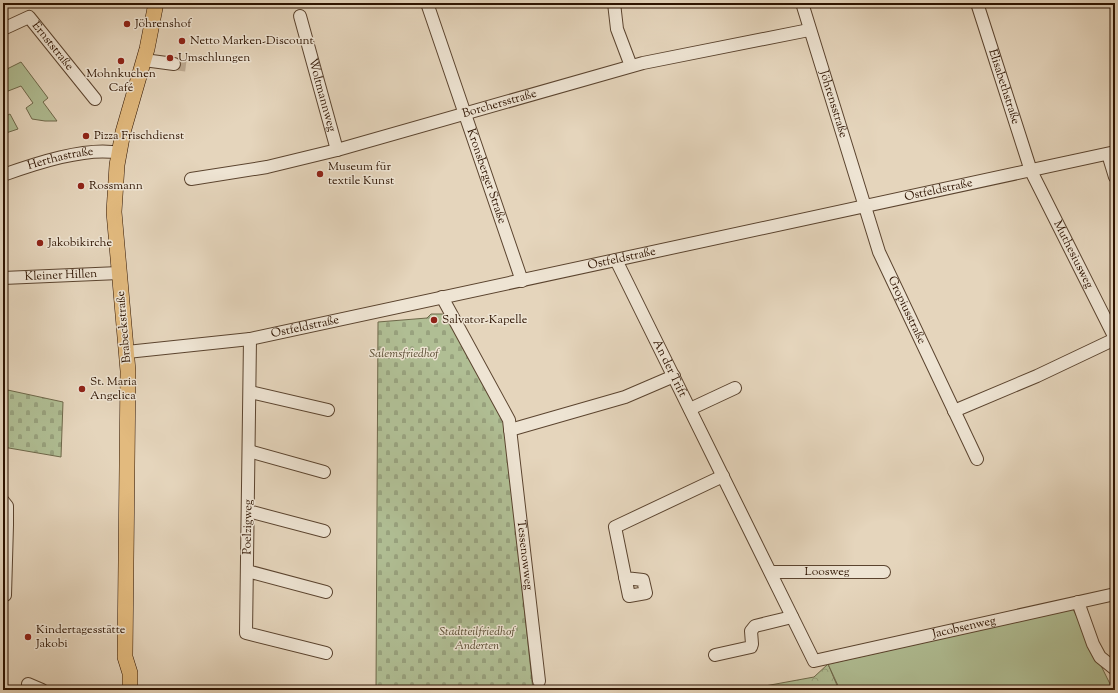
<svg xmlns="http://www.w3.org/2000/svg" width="1118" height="693" font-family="'Sorts Mill Goudy',serif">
<defs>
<pattern id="forest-crowns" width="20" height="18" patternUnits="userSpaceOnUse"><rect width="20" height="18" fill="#b0be94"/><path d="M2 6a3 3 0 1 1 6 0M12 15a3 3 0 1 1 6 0" fill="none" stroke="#98a27e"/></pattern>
<pattern id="cemetery-stones" width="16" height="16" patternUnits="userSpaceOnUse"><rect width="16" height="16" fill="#b0be94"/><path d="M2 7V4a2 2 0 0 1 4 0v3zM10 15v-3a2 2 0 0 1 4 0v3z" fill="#98a27e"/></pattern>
</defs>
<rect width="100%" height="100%" fill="#e5d5bc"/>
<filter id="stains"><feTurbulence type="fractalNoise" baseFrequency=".005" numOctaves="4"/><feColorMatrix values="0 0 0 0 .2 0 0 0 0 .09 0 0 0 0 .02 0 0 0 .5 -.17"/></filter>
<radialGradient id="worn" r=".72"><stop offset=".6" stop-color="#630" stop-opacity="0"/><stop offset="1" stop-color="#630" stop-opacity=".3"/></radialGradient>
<path fill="url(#forest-crowns)" stroke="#6e684a" d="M 828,664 L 839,690 L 743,690 L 814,677 Z"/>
<g fill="url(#cemetery-stones)" stroke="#6e684a">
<path d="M 431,314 L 443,314 L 447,317 L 447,322 L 453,327 L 504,418 L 533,690 L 376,690 L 378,322 L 427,318 Z"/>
<path d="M 3,389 L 63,402 L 61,457 L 3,447 Z"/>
</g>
<g fill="#b0be94" stroke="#6e684a">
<path d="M 21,62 L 48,98 L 43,102 L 57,121 L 45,121 L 32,119 L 26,108 L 33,103 L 21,86 L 3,93 L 3,71 Z"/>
<path d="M 3,111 L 6,116 L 10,114 L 18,129 L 3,134 Z"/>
<path d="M 1073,609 L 1113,690 L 840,690 L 828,664 Z"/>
</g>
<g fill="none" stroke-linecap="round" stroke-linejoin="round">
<path stroke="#c0ae96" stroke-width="12" stroke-dasharray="12 6" stroke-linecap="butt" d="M 174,64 L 190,66"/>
<g stroke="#5b442f" stroke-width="14">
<g id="minor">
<path id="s1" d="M 427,3 L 522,281"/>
<path d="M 614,3 L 617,29 L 631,66"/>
<path id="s2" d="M 802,3 L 879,252 L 977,459"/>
<path id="s3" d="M 977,3 L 1031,171 L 1115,338"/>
<path id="s4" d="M 300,16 L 337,150"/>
<path id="s5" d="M 3,29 L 29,17 L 95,99"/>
<path d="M 144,60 L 174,64"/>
<path d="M 1108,154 L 1115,177"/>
<path id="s6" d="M 3,175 C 34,164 87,146 119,153"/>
<path id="s7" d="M 191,179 L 267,167 L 337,150 L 643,63 L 809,30"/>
<path id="s8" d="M 616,260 L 814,661 L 1115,594"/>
<path id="s9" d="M 3,278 L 119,273"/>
<path id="s10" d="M 442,297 L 509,420 L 539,681"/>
<path d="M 250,339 L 246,633 L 326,653"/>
<path id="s11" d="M 127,352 L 250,339 L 1115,152"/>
<path d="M 250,392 L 328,410"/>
<path d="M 690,409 L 735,388"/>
<path d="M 954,411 L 1037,376 L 1115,339"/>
<path d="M 510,430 L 625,397 L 674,376"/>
<path d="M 249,451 L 324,472"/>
<path d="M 3,501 L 7,506 L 7,525 L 5,595 L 3,596"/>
<path d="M 248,511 L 324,531"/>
<path d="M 247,571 L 326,592"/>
<path id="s12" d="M 771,572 L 884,572"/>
<path d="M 625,578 L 643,580 L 646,593 L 629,596 L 615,527 L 723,476"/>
<path d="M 1078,602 L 1093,644 L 1100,657 L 1115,669"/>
<path d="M 715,655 L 751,647 L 752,644 L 751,631 L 755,626 L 792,617"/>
<path d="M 28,684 L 42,690"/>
</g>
</g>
<g stroke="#2d1300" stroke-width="16">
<path id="major" d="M 130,690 L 130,673 L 125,657 L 128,371 L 114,212 L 117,165 L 123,132 L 147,49 L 156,3"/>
</g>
<use href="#minor" stroke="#eee4d3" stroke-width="12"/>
<use href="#major" stroke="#e2ba7e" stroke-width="15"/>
</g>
<g fill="#8f2418" stroke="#eee4d3" stroke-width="1.5">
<circle cx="127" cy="24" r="4"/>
<circle cx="182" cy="41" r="4"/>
<circle cx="170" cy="58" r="4"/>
<circle cx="121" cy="61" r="4"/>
<circle cx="86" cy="136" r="4"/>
<circle cx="320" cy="174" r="4"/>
<circle cx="81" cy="186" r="4"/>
<circle cx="40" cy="243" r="4"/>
<circle cx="434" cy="320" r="4"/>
<circle cx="82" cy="389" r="4"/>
<circle cx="28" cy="637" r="4"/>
</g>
<g text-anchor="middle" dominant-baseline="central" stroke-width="3" stroke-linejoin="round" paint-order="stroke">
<g font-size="12" fill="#2d1300" stroke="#eee4d3" text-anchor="start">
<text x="135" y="24">Jöhrenshof</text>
<text x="190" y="41">Netto Marken-Discount</text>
<text x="178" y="58">Umschlungen</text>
<text x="121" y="74" text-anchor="middle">Mohnkuchen<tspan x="121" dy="14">Café</tspan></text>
<text x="94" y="136">Pizza Frischdienst</text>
<text x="328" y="167">Museum für<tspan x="328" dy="14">textile Kunst</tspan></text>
<text x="89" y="186">Rossmann</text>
<text x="48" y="243">Jakobikirche</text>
<text x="442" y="320">Salvator-Kapelle</text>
<text x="90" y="382">St. Maria<tspan x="90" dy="14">Angelica</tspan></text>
<text x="36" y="630">Kindertagesstätte<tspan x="36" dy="14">Jakobi</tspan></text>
</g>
<g font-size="12" fill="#2d1300" stroke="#eee4d3">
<text stroke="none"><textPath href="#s5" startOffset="66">Ernststraße</textPath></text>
<text stroke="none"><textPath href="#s3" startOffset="88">Elisabethstraße</textPath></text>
<text stroke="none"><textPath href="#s4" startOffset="82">Woltmannweg</textPath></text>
<text stroke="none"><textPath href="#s7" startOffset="318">Borchersstraße</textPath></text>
<text stroke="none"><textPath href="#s2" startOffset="106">Jöhrensstraße</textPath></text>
<text stroke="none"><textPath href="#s6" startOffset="60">Herthastraße</textPath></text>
<text stroke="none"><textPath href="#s1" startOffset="183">Kronsberger Straße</textPath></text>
<text stroke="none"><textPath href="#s11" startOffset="828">Ostfeldstraße</textPath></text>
<text stroke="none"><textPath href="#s3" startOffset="270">Muthesiusweg</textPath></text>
<text stroke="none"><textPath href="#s11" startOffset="504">Ostfeldstraße</textPath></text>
<text stroke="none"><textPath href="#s9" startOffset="58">Kleiner Hillen</textPath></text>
<text stroke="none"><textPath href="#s2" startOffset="325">Gropiusstraße</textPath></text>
<text transform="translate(124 327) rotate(-95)">Brabeckstraße</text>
<text stroke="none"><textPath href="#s11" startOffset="180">Ostfeldstraße</textPath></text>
<text stroke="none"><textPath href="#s8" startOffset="121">An der Trift</textPath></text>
<text transform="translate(248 527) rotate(-89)">Poelzigweg</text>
<text stroke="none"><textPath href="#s10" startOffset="276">Tessenowweg</textPath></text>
<text stroke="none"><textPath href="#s12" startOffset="56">Loosweg</textPath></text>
<text stroke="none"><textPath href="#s8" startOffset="601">Jacobsenweg</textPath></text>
</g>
<g font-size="12" font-style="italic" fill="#54462c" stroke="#eee4d3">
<text x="404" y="354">Salemsfriedhof</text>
<text x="477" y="632">Stadtteilfriedhof<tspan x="477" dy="14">Anderten</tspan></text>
</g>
</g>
<rect width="1118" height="693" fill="none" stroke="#e5d5bc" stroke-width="16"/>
<rect x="4" y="4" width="1110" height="685" fill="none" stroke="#2d1300" stroke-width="2"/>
<rect x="8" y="8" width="1102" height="677" fill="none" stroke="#2d1300"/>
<rect width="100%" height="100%" filter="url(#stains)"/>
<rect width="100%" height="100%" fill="url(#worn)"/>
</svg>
